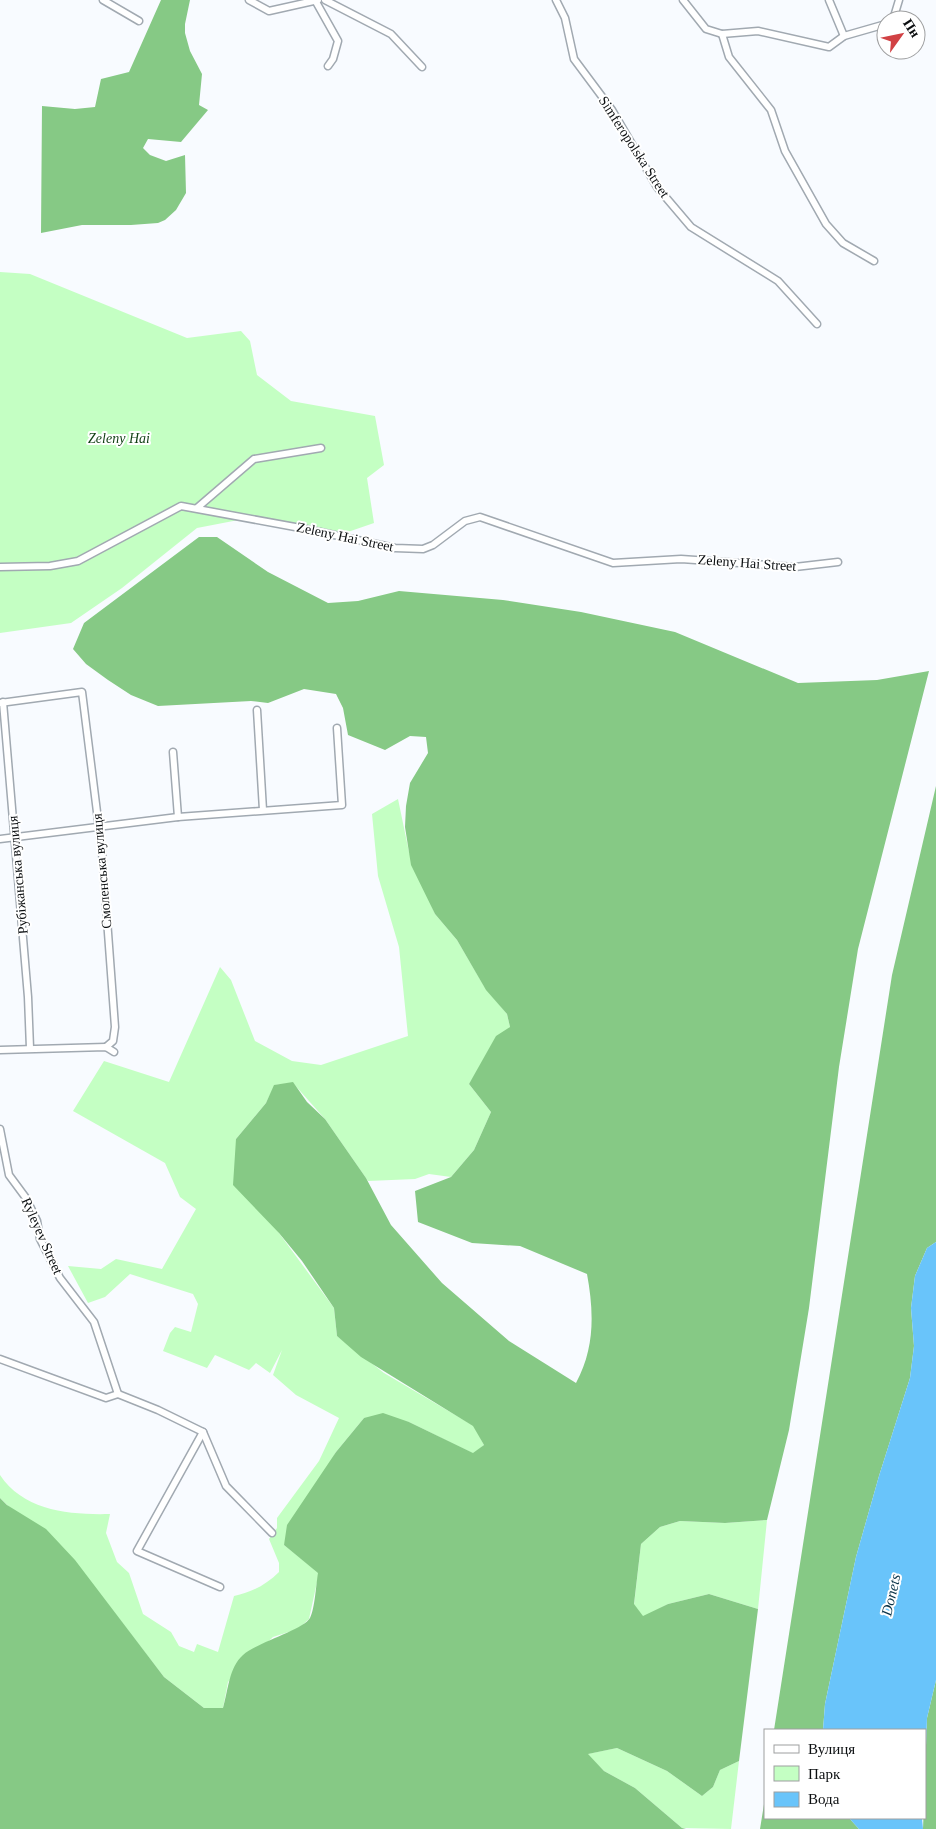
<svg xmlns="http://www.w3.org/2000/svg" width="936" height="1829" font-family="Georgia,serif">
<rect width="100%" height="100%" fill="#f8fbff"/>
<g fill="#c4ffc3">
<path d="M 0,272 L 30,274 L 187,338 L 241,331 L 250,341 L 257,375 L 291,401 L 375,416 L 384,465 L 367,478 L 374,523 L 342,534 L 254,517 L 197,528 L 122,588 L 71,623 L 0,633 Z"/>
<path d="M 398,799 L 409,852 L 435,914 L 457,940 L 484,986 L 507,1014 L 510,1027 L 469,1084 L 491,1112 L 474,1150 L 451,1177 L 429,1174 L 415,1179 L 368,1181 L 325,1119 L 293,1083 L 275,1085 L 266,1103 L 236,1139 L 279,1233 L 334,1308 L 337,1336 L 384,1373 L 474,1426 L 484,1445 L 474,1454 L 409,1422 L 364,1418 L 336,1452 L 284,1545 L 319,1573 L 309,1619 L 298,1629 L 273,1637 L 228,1682 L 223,1708 L 204,1708 L 164,1677 L 103,1598 L 0,1498 L 0,1475 C 24,1511 70,1515 110,1514 L 106,1533 L 117,1562 L 129,1573 L 143,1614 L 171,1632 L 179,1646 L 194,1652 L 197,1644 L 218,1652 L 234,1596 C 252,1592 266,1585 279,1572 L 279,1563 L 269,1539 L 277,1528 L 277,1518 L 319,1461 L 339,1418 L 296,1395 L 273,1375 L 282,1350 L 270,1373 L 256,1363 L 249,1370 L 215,1355 L 207,1368 L 163,1351 L 170,1333 L 175,1327 L 191,1332 L 198,1304 L 193,1294 L 130,1274 L 105,1297 L 88,1303 L 68,1266 L 101,1269 L 116,1259 L 162,1269 L 196,1209 L 180,1197 L 165,1163 L 73,1111 L 104,1061 L 169,1082 L 220,967 L 231,980 L 255,1041 L 292,1061 L 321,1065 L 408,1036 L 399,947 L 378,876 L 372,814 Z"/>
<path d="M 767,1520 L 758,1609 L 709,1594 L 668,1604 L 643,1617 L 634,1605 L 641,1544 L 660,1527 L 680,1521 L 725,1523 Z"/>
<path d="M 617,1748 L 667,1771 L 702,1796 L 713,1787 L 720,1770 L 739,1761 L 731,1829 L 682,1828 L 635,1788 L 604,1771 L 587,1754 Z"/>
</g>
<g fill="#86c985">
<path d="M 161,0 L 190,0 L 185,24 L 185,33 L 190,51 L 202,74 L 199,105 L 208,110 L 181,142 L 148,139 L 143,148 L 150,155 L 166,161 L 185,155 L 186,193 L 176,210 L 165,220 L 158,223 L 131,225 L 82,225 L 41,233 L 42,106 L 75,109 L 95,107 L 101,79 L 129,72 Z"/>
<path d="M 199,537 L 217,537 L 268,572 L 328,603 L 358,601 L 399,591 L 503,600 L 581,612 L 675,632 L 798,683 L 877,680 L 929,671 L 858,949 L 839,1067 L 809,1308 L 789,1430 L 767,1520 L 725,1523 L 680,1521 L 660,1527 L 641,1544 L 634,1604 L 643,1616 L 668,1604 L 709,1594 L 758,1609 L 739,1761 L 720,1770 L 713,1787 L 702,1796 L 667,1771 L 617,1748 L 588,1754 L 604,1771 L 635,1788 L 682,1828 L 686,1829 L 0,1829 L 0,1498 L 7,1505 L 46,1529 L 75,1560 L 164,1677 L 204,1708 L 223,1708 C 228,1691 229,1667 243,1655 C 258,1642 303,1630 310,1618 C 315,1608 316,1585 318,1573 L 284,1545 L 287,1525 L 336,1452 L 364,1418 L 383,1413 L 409,1422 L 473,1453 L 484,1445 L 473,1426 L 361,1357 L 337,1336 L 334,1308 L 302,1261 L 279,1233 L 233,1185 L 236,1139 L 266,1103 L 274,1085 L 293,1082 L 307,1102 L 325,1119 L 366,1178 L 391,1225 L 442,1283 L 509,1341 L 576,1383 C 595,1348 594,1312 587,1274 L 520,1246 L 472,1243 L 418,1222 L 415,1191 L 451,1177 L 474,1150 L 491,1112 L 469,1084 L 496,1036 L 510,1027 L 507,1014 L 486,990 L 457,940 L 435,914 L 411,865 L 405,827 L 406,806 L 410,783 L 428,753 L 426,737 L 410,736 L 385,750 L 348,735 L 343,708 L 336,694 L 304,689 L 268,703 L 251,701 L 158,706 L 131,695 L 108,680 L 86,664 L 73,649 L 84,623 Z"/>
<path d="M 936,786 L 936,1242 L 927,1248 L 915,1276 L 911,1308 L 914,1346 L 910,1378 L 879,1476 L 856,1557 L 825,1704 L 823,1730 L 774,1730 L 892,975 Z"/>
<path d="M 936,1680 L 936,1829 L 923,1829 L 927,1718 Z"/>
<path d="M 765,1798 L 765,1818 L 849,1818 L 859,1829 L 760,1829 Z"/>
</g>
<g fill="#69c4fa">
<path d="M 936,1242 L 936,1680 L 927,1718 L 925,1772 L 925,1730 L 823,1730 L 825,1704 L 856,1557 L 879,1476 L 910,1378 L 914,1346 L 911,1308 L 915,1276 L 927,1248 Z"/>
<path d="M 849,1818 L 922,1818 L 923,1829 L 859,1829 Z"/>
</g>
<g fill="none" stroke-linecap="round" stroke-linejoin="round">
<g stroke="#a1a9b1" stroke-width="9">
<g id="street">
<path d="M 103,0 L 139,21"/>
<path d="M 249,0 L 269,11 L 318,0"/>
<path d="M 315,0 L 338,41 L 333,59 L 328,66"/>
<path d="M 325,0 L 391,34 L 422,67"/>
<path d="M 556,0 L 565,18 L 574,59 L 612,110 L 657,187 L 691,227 L 778,281 L 817,324"/>
<path d="M 683,0 L 706,29 L 722,34 L 758,31 L 829,47 L 844,36 L 886,24"/>
<path d="M 829,0 L 844,36"/>
<path d="M 893,20 L 899,0"/>
<path d="M 722,34 L 729,57 L 771,110 L 785,151 L 826,224 L 843,243 L 874,261"/>
<path d="M 197,508 L 254,459 L 321,448"/>
<path d="M 0,567 L 50,566 L 78,561 L 181,506 L 306,529 L 395,548 L 423,549 L 433,545 L 465,521 L 480,517 L 613,563 L 681,559 L 795,567 L 838,562"/>
<path d="M 3,702 L 28,997 L 30,1048"/>
<path d="M 0,703 L 82,692 L 102,852 L 115,1027 L 113,1041 L 106,1047"/>
<path d="M 257,710 L 263,810"/>
<path d="M 173,752 L 178,817"/>
<path d="M 0,839 L 178,817 L 342,805 L 337,728"/>
<path d="M 0,1050 L 106,1047 L 114,1052"/>
<path d="M 0,1129 L 9,1175 L 26,1198 L 37,1221 L 40,1239 L 60,1278 L 94,1322 L 118,1394"/>
<path d="M 0,1359 L 106,1398 L 118,1394 L 158,1410 L 203,1432 L 226,1486 L 272,1533"/>
<path d="M 203,1432 L 137,1551 L 220,1587"/>
</g>
</g>
<use href="#street" stroke="#fff" stroke-width="6"/>
</g>
<g text-anchor="middle" dominant-baseline="central" stroke-width="4" stroke-linejoin="round" paint-order="stroke">
<g font-size="14" fill="#0c0f11" stroke="#fff">
<text transform="translate(634 147) rotate(57)">Simferopolska Street</text>
<text transform="translate(345 537) rotate(12)">Zeleny Hai Street</text>
<text transform="translate(747 563) rotate(4)">Zeleny Hai Street</text>
<text transform="translate(102 871) rotate(-95)">Смоленська вулиця</text>
<text transform="translate(18 875) rotate(-95)">Рубіжанська вулиця</text>
<text transform="translate(42 1236) rotate(66)">Ryleyev Street</text>
</g>
<g font-size="14" font-style="italic" fill="#103f13" stroke="#fff">
<text x="119" y="438">Zeleny Hai</text>
</g>
<g font-size="15" font-style="italic" fill="#0b3449" stroke="#fff">
<text transform="translate(891 1595) rotate(-77)">Donets</text>
</g>
</g>
<rect x="764" y="1729" width="162" height="90" fill="#ffffff" stroke="#9e9fa0"/>
<rect x="774" y="1745" width="25" height="8" fill="#ffffff" stroke="#9e9fa0"/>
<text x="808" y="1754" font-size="15" fill="#0c0f11">Вулиця</text>
<rect x="774" y="1766" width="25" height="15" fill="#c4ffc3" stroke="#9e9fa0"/>
<text x="808" y="1779" font-size="15" fill="#0c0f11">Парк</text>
<rect x="774" y="1792" width="25" height="15" fill="#69c4fa" stroke="#9e9fa0"/>
<text x="808" y="1804" font-size="15" fill="#0c0f11">Вода</text>
<g transform="translate(901 35) rotate(57)"><circle r="24" fill="#ffffff" stroke="#9e9fa0"/>
<path d="M0-4L9 19L0 12L-9 19Z" fill="#d14144"/>
<text y="-8" font-size="14" font-weight="bold" text-anchor="middle" fill="#0c0f11">Пн</text>
</g>
</svg>
